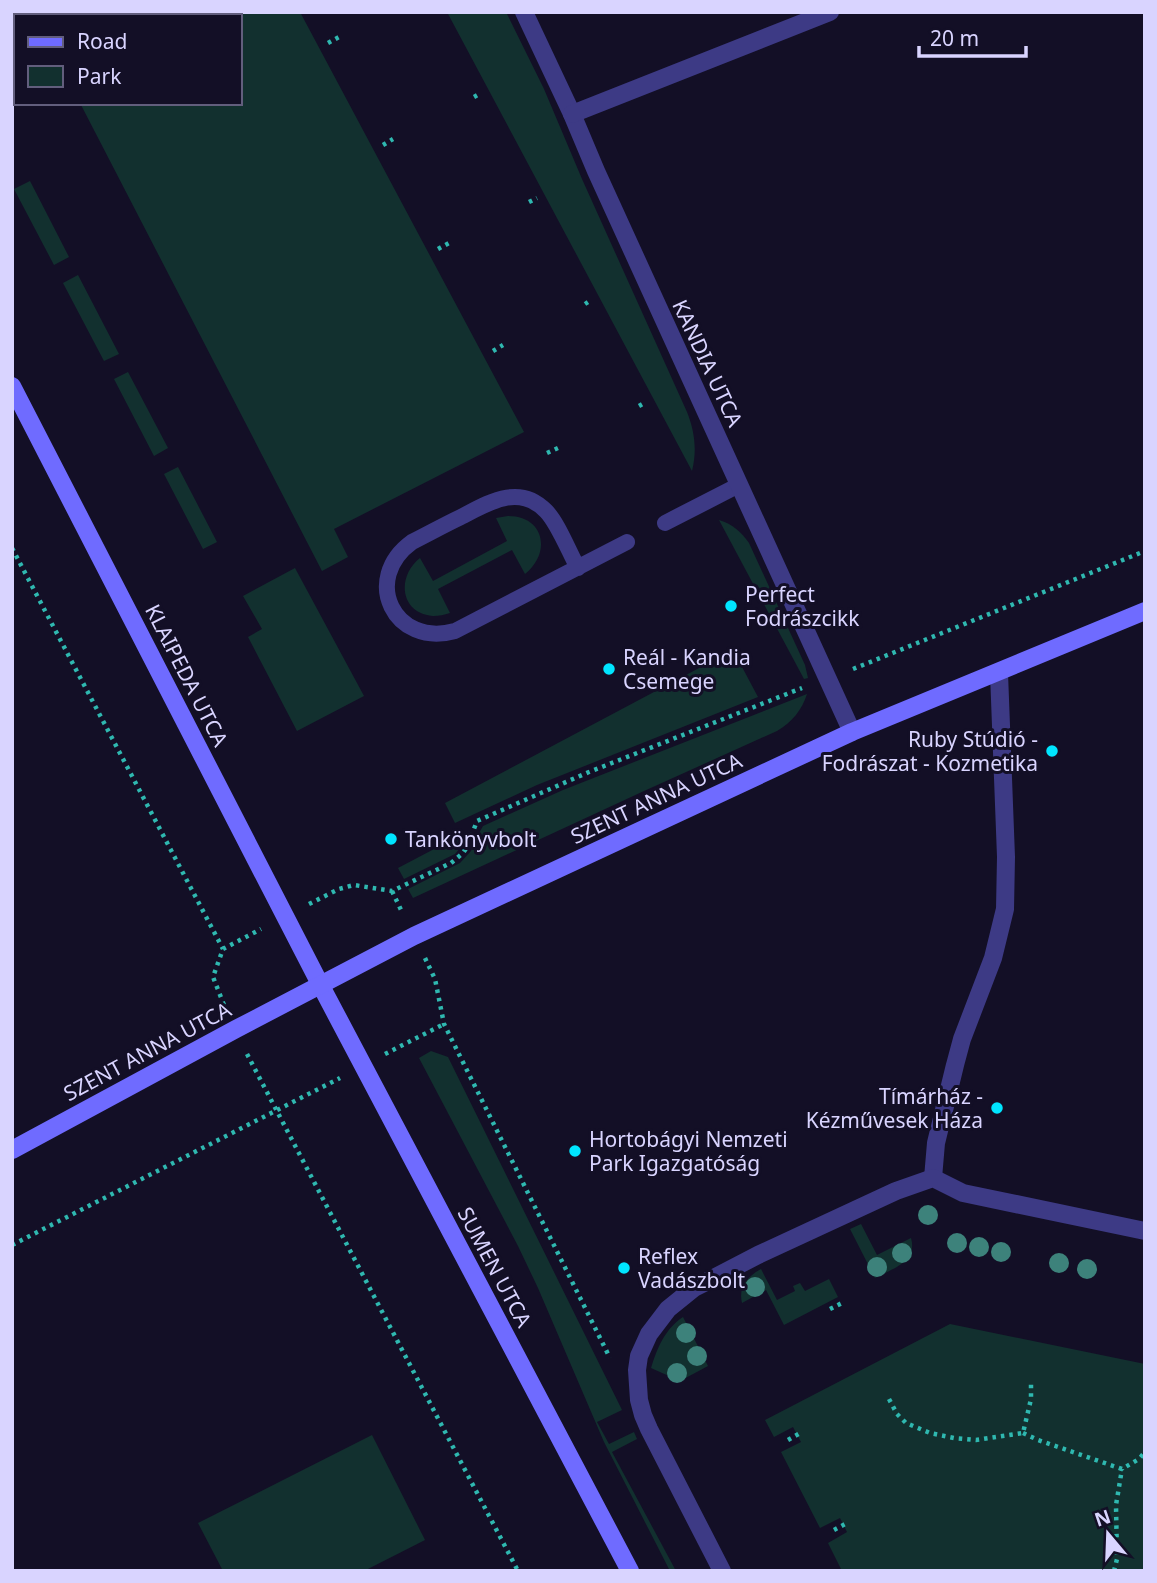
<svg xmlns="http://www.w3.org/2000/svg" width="1157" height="1583" font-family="'Noto Sans',sans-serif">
<rect width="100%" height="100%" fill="#130f26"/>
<g fill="#12302f">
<path d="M 33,12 L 300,12 L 524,432 L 334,529 L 348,557 L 322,571 L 80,103 L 240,103 L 240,16 L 35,16 Z"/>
<path d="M 447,12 L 506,12 L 544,89 L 582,179 L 687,412 C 695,432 697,451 692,471 Z"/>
<path d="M 30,181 L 69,257 L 54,265 L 14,189 Z"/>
<path d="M 78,275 L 119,354 L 104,361 L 63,283 Z"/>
<path d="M 128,372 L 168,448 L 154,456 L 114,379 Z"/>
<path d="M 178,467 L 217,542 L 203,549 L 164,474 Z"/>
<path d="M 508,516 C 544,516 552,552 525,574 L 512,550 L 438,589 L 450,613 C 444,615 439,616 433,616 C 399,613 397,576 420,558 L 433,581 L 507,541 L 496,518 Z"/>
<path d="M 719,520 C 733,524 741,532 749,543 L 805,665 L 808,678 L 804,679 Z"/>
<path d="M 295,568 L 364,696 L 297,731 L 248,637 L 262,629 L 243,596 Z"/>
<path d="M 733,650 L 758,697 L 537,785 L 455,823 L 445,803 Z"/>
<path d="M 807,694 C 802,710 792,722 777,731 L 644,791 L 413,898 L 408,889 L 460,863 L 471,851 L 478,835 L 483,826 L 563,790 Z"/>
<path d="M 466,834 L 460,848 L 455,854 L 404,879 L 398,868 L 457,837 Z"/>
<path d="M 431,1051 L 448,1057 L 622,1410 L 597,1422 L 609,1444 L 634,1432 L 637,1439 L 612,1452 L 676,1571 L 670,1571 L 604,1442 L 538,1288 L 518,1246 L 419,1058 Z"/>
<path d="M 861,1224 L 877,1255 L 911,1238 C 918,1262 892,1269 875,1278 L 850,1229 Z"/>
<path d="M 761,1269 L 777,1300 L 795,1291 L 793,1286 L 800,1283 L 805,1291 L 829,1279 L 838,1297 L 784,1325 L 766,1290 L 742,1303 C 738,1287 748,1276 761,1269 Z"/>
<path d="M 683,1317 L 708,1366 L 680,1381 L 651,1368 C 657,1348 665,1329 683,1317 Z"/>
<path d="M 950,1324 L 1145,1364 L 1145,1571 L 842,1571 L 828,1543 L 847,1532 L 840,1518 L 820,1528 L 781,1452 L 801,1442 L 793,1427 L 774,1437 L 765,1420 Z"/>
<path d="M 372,1435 L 425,1540 L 364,1571 L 223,1571 L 198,1523 Z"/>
</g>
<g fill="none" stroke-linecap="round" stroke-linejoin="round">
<g stroke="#2fb8b0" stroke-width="4.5" stroke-dasharray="3.5 5" stroke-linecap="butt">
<path d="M 328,43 L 339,37"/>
<path d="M 474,97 L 481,93"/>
<path d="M 383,145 L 393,139"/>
<path d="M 529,202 L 537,198"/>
<path d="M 438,249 L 449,243"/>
<path d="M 585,304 L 591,300"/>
<path d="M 493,351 L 503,345"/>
<path d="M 639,406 L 646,402"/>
<path d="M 547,453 L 558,448"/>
<path d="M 12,548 L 223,949"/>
<path d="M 853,669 L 1145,551"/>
<path d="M 392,891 L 402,912"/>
<path d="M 309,904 L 339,889 L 354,885 L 392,891 L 451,863 L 463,853 L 467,847 L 477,821 L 589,772 L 802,688"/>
<path d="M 425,958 L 435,979 L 444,1024 L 610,1358"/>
<path d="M 224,1005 L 213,977 L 223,949 L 261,929"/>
<path d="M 247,1054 L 518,1571"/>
<path d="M 385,1054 L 444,1024"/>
<path d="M 12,1245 L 340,1078"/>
<path d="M 830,1309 L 842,1303"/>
<path d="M 889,1399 L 897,1414 L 906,1423 L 930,1433 L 954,1438 L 976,1440 L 1023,1433 L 1031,1399 L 1031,1382"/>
<path d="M 1023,1433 L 1038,1440 L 1122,1469 L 1139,1459 L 1145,1452"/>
<path d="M 788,1440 L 802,1432"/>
<path d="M 834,1530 L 849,1522"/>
<path d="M 1114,1571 L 1117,1559 L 1116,1505 L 1122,1469"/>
</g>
<g stroke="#3d3a85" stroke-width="16">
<path d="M 665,523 L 739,485"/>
<path d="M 578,568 C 569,552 558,523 546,511 C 519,483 488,503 461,517 C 444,525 428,534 412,542 C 361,579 394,648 455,631 L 627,542"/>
</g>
<g stroke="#3d3a85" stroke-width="18">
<path d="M 524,12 L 572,114 L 596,171 L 852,732"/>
<path d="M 572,114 L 830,12"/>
<path d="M 933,1178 L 936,1143 L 955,1065 L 962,1039 L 993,958 L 1005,909 L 1006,857 L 999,673"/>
<path d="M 722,1571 L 649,1429 L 643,1415 L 639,1400 L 637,1370 L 639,1356 L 649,1334 L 668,1309 L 694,1288 L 706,1282 L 758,1255 L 896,1191 L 933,1178 L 963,1193 L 1145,1231"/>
</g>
<g stroke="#6f6bff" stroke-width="18">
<path d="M 12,386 L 320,984 L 630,1571"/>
<path d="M 12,1150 L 236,1029 L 414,936 L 852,732 L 1145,611"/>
</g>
</g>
<g fill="#3d827b">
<circle cx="928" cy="1215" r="10"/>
<circle cx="957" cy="1243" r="10"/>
<circle cx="979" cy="1247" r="10"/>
<circle cx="1001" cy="1252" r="10"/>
<circle cx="902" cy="1253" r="10"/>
<circle cx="1059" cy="1263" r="10"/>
<circle cx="877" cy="1267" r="10"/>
<circle cx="1087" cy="1269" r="10"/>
<circle cx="755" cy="1287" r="10"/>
<circle cx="686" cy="1333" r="10"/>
<circle cx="697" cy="1356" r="10"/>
<circle cx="677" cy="1373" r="10"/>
</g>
<g fill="#00e5ff" stroke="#130f26" stroke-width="2.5">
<circle cx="731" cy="606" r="7"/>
<circle cx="609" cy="669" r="7"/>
<circle cx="1052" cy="751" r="7"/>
<circle cx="391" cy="839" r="7"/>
<circle cx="997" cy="1108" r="7"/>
<circle cx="575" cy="1151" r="7"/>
<circle cx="624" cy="1268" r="7"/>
</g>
<g text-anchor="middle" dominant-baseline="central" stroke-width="6" stroke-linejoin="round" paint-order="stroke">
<g font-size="21" fill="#d9d4ff" stroke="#130f26">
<text transform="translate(708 363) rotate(65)">KANDIA UTCA</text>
<text transform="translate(187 675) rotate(63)">KLAIPEDA UTCA</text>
<text transform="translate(656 798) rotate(-25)">SZENT ANNA UTCA</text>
<text transform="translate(147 1051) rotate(-28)">SZENT ANNA UTCA</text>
<text transform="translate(495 1267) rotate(62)">SUMEN UTCA</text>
</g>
<g font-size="21" fill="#d9d4ff" stroke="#130f26" text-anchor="start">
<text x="745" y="594">Perfect<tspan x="745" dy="24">Fodrászcikk</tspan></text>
<text x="623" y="657">Reál - Kandia<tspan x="623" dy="24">Csemege</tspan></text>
<text x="1038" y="739" text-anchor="end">Ruby Stúdió -<tspan x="1038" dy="24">Fodrászat - Kozmetika</tspan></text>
<text x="405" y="839">Tankönyvbolt</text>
<text x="983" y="1096" text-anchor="end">Tímárház -<tspan x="983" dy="24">Kézművesek Háza</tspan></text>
<text x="589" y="1139">Hortobágyi Nemzeti<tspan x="589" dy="24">Park Igazgatóság</tspan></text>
<text x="638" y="1256">Reflex<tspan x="638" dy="24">Vadászbolt</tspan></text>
</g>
</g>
<rect width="1157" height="1583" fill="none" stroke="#d9d4ff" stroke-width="28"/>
<rect x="14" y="14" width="228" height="91" fill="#130f26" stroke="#625e7d" stroke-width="2"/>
<rect x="28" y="37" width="35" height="10" fill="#6f6bff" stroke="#625e7d" stroke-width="2"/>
<text x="77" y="49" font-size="21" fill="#d9d4ff">Road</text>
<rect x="28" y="66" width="35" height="21" fill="#12302f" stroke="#625e7d" stroke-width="2"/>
<text x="77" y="84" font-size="21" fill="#d9d4ff">Park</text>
<g transform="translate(1108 1534) rotate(341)" stroke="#130f26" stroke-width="5" paint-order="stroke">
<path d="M0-5L12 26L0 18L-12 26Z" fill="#d9d4ff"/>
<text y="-10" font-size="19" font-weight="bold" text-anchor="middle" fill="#d9d4ff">N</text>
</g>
<path d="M919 46v10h107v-10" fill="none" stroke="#d9d4ff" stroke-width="3.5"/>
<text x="930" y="46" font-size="21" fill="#d9d4ff" stroke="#130f26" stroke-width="5" paint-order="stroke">20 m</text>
</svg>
